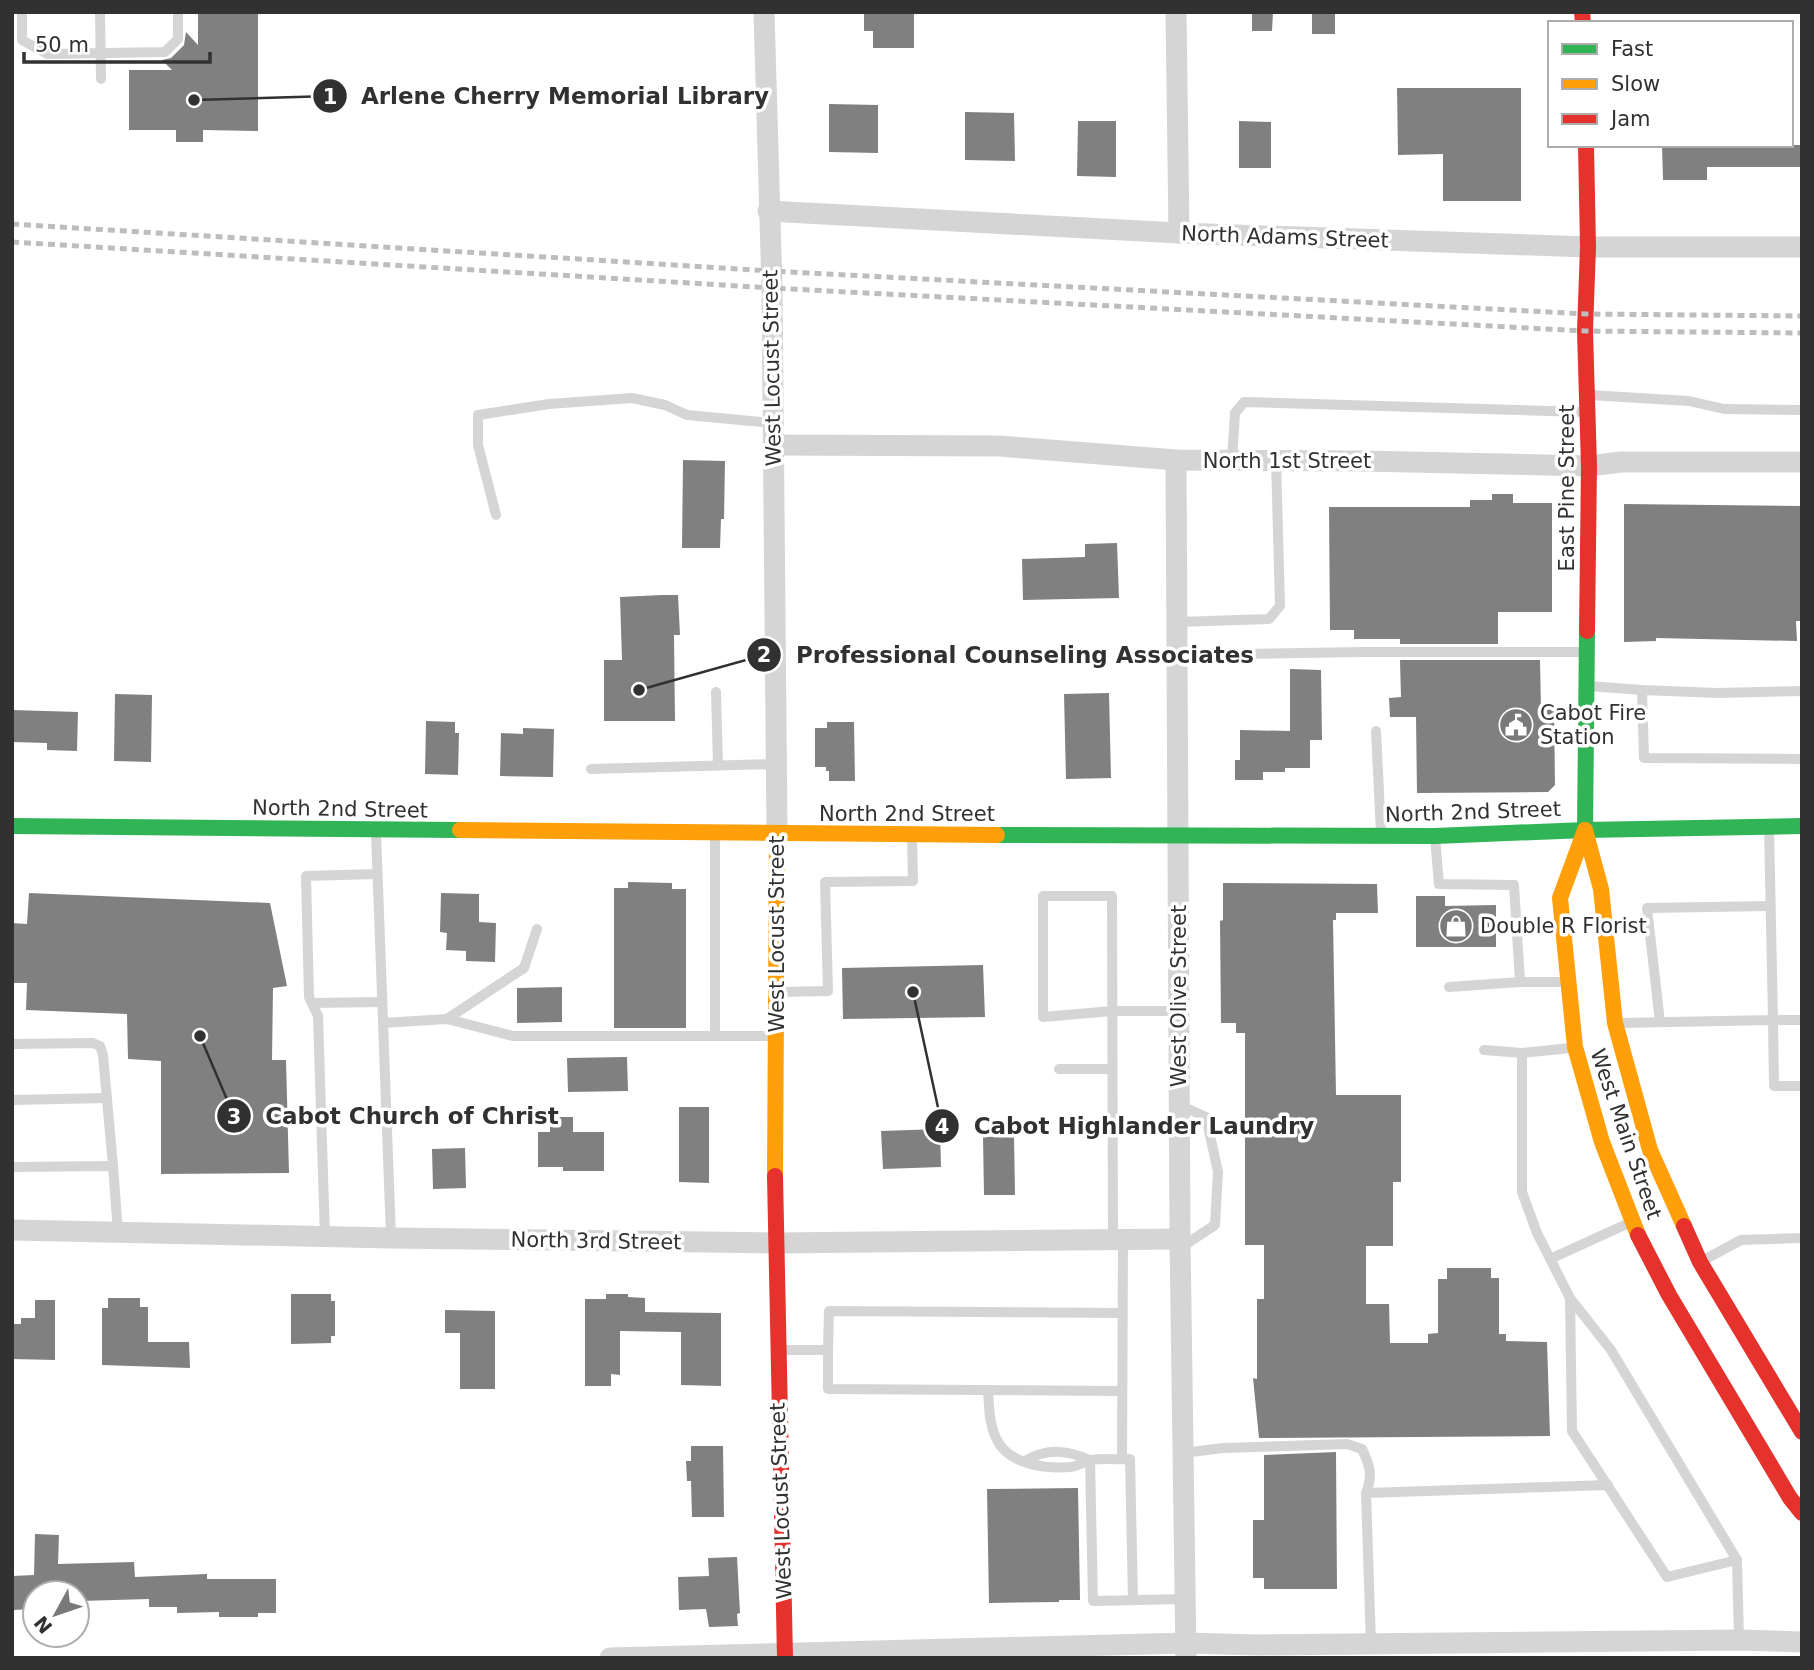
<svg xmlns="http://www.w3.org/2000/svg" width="1814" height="1670" font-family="'DejaVu Sans',sans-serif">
<rect width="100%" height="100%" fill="#fff"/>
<g fill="#808080">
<path d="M 864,12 L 914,12 L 914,48 L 873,48 L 873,31 L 864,31 Z"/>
<path d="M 1252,12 L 1273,12 L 1272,31 L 1252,31 Z"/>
<rect x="1312" y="12" width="23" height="22"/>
<path d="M 198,14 L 258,14 L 258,131 L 203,130 L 203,142 L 176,142 L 176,130 L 129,130 L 129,70 L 172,70 L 162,60 L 171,58 L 184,45 L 186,32 L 198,45 Z"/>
<path d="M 1397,88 L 1521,88 L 1521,201 L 1443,201 L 1443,154 L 1398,155 Z"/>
<path d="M 829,104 L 878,105 L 878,153 L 829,152 Z"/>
<path d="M 965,112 L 1014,113 L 1015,161 L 965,160 Z"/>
<path d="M 1078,121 L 1116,121 L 1116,177 L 1077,176 Z"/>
<path d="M 1239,121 L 1271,122 L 1271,168 L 1239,168 Z"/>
<path d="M 1662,145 L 1802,145 L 1802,167 L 1707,167 L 1707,180 L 1663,180 Z"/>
<path d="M 683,460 L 725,461 L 724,519 L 721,519 L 720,548 L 682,548 Z"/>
<path d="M 1492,494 L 1513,494 L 1513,503 L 1552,503 L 1552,612 L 1498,612 L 1498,644 L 1400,644 L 1400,639 L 1354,639 L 1354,630 L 1330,630 L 1329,507 L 1470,507 L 1470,500 L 1492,500 Z"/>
<path d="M 1624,504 L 1802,506 L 1802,621 L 1796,621 L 1797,641 L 1656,638 L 1656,641 L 1624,642 Z"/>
<path d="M 1117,543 L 1119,598 L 1023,600 L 1022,559 L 1085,557 L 1085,544 Z"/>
<path d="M 662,595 L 678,595 L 680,635 L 674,635 L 675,721 L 604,721 L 604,660 L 622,660 L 620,597 Z"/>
<path d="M 1400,660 L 1540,660 L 1541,710 L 1554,709 L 1555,785 L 1548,792 L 1417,793 L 1416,717 L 1390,717 L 1389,698 L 1401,697 Z"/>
<path d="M 1290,669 L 1321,670 L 1322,740 L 1310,740 L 1310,768 L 1285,768 L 1285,772 L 1263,772 L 1263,780 L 1235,780 L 1235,760 L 1240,760 L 1240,730 L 1290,731 Z"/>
<path d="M 1109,693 L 1111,778 L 1066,779 L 1064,694 Z"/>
<path d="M 115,694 L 152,695 L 151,762 L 114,761 Z"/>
<path d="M 12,710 L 78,712 L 77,751 L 47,750 L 47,743 L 12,742 Z"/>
<path d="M 426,721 L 455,722 L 455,733 L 459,733 L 458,775 L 425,774 Z"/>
<path d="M 827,722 L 854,722 L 855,781 L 829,781 L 829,771 L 826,771 L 826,767 L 815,767 L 815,728 L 827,728 Z"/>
<path d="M 523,728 L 554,729 L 553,777 L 500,776 L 501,733 L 523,734 Z"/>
<path d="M 628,882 L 672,883 L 672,889 L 686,889 L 686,1028 L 614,1028 L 614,888 L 628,888 Z"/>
<path d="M 1223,883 L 1377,884 L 1378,913 L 1336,913 L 1336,920 L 1333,920 L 1336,1095 L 1401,1095 L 1401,1182 L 1393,1182 L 1393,1246 L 1366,1246 L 1366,1304 L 1389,1304 L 1390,1343 L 1428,1343 L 1428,1334 L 1438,1333 L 1438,1279 L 1447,1279 L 1447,1268 L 1491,1268 L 1491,1278 L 1499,1278 L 1499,1334 L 1506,1334 L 1506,1341 L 1547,1342 L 1550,1436 L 1259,1438 L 1253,1378 L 1257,1379 L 1257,1299 L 1264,1299 L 1264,1245 L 1245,1245 L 1245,1033 L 1236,1033 L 1236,1023 L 1221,1023 L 1220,921 L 1223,920 Z"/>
<path d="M 29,893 L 270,903 L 287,986 L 273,988 L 272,1060 L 286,1060 L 289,1173 L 161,1174 L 161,1061 L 128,1059 L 127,1014 L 26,1010 L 27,983 L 12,983 L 12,923 L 27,924 Z"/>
<path d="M 441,893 L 479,894 L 479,922 L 496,923 L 495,962 L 466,961 L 466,951 L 446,950 L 447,933 L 440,932 Z"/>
<path d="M 1416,896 L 1445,896 L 1445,906 L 1496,905 L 1496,947 L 1416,947 Z"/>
<path d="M 983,965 L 985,1017 L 843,1019 L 842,968 Z"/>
<path d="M 562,987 L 562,1022 L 517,1023 L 517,988 Z"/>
<path d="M 627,1057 L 628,1091 L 568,1092 L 567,1058 Z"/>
<path d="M 679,1107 L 709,1107 L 709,1183 L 679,1182 Z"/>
<path d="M 550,1117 L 573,1117 L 573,1132 L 604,1132 L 604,1171 L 563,1171 L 563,1167 L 538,1167 L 538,1132 L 550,1132 Z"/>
<path d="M 940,1129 L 941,1167 L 883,1169 L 881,1131 Z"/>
<path d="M 1014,1136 L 1015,1195 L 984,1195 L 983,1137 Z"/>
<path d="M 465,1148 L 466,1188 L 433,1189 L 432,1149 Z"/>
<path d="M 291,1294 L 331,1294 L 331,1301 L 335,1301 L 335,1336 L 331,1336 L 331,1343 L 291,1344 Z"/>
<path d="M 606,1294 L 628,1294 L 628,1297 L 645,1298 L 645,1312 L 721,1313 L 721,1386 L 681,1385 L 681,1332 L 620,1331 L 620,1375 L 611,1374 L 611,1386 L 585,1386 L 585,1299 L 606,1299 Z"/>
<path d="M 108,1298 L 140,1298 L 140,1307 L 148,1307 L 148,1342 L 189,1342 L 190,1368 L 102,1365 L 102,1308 L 108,1308 Z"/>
<path d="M 35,1300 L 55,1300 L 55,1360 L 12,1359 L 12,1324 L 21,1324 L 21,1318 L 35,1318 Z"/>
<path d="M 445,1310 L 495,1311 L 495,1389 L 460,1389 L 460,1333 L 445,1333 Z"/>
<path d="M 691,1446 L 723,1446 L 724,1517 L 692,1517 L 691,1481 L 687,1481 L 686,1461 L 691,1461 Z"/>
<path d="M 1336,1452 L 1337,1589 L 1264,1589 L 1264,1578 L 1253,1578 L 1253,1520 L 1264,1520 L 1264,1455 Z"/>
<path d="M 1078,1488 L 1080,1600 L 1059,1600 L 1059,1602 L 989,1603 L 987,1489 Z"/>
<path d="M 35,1534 L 59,1535 L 58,1564 L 134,1562 L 135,1577 L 207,1574 L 207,1579 L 276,1579 L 276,1613 L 258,1613 L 258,1617 L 219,1617 L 219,1612 L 177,1613 L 177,1607 L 149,1607 L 149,1599 L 80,1601 L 79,1593 L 35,1593 L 35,1609 L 12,1610 L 12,1576 L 34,1575 Z"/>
<path d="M 737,1557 L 740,1613 L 737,1614 L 738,1626 L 709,1627 L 706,1609 L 679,1610 L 678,1577 L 709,1576 L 708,1558 Z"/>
</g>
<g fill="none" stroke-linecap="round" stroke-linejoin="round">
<g stroke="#d5d5d5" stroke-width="10">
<path d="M 22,12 L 22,40 L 47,54 L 165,52 L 178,39 L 178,12"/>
<path d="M 100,12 L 101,79"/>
<path d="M 1589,395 L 1689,401 L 1724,409 L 1802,410"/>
<path d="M 1232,460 L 1235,413 L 1244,402 L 1584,412"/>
<path d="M 496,515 L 478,445 L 478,415 L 549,404 L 632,398 L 665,405 L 687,415 L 771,423"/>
<path d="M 1178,622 L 1269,619 L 1280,606 L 1276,460"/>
<path d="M 1179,655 L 1363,652 L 1585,652"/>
<path d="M 1588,686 L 1642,690"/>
<path d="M 1802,691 L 1718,693 L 1642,690 L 1644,758 L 1802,759"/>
<path d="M 716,692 L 718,765"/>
<path d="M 1376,731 L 1381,833"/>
<path d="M 591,769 L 776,764"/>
<path d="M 376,832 L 391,1238"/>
<path d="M 715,838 L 715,1036 L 774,1036"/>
<path d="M 1435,838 L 1439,884 L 1514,885 L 1520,982"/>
<path d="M 1449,987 L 1520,982 L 1566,982"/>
<path d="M 780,992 L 828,991 L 825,882 L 913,881 L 912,838"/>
<path d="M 312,1003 L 382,1002"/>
<path d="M 447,1019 L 524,968 L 537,929"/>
<path d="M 1802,1020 L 1773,1020 L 1774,1086 L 1802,1086"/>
<path d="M 1660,1022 L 1647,908 L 1770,906"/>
<path d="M 383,1023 L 447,1019 L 513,1036 L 715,1036"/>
<path d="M 1618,1023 L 1773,1020 L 1769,827"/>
<path d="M 12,1044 L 93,1043 L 100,1046 L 103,1055 L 113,1166"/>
<path d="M 1571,1048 L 1522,1053 L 1522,1192 L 1537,1233 L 1570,1298 L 1611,1350 L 1737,1560 L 1739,1640"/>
<path d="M 1484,1050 L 1522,1053"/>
<path d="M 1059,1069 L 1112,1069"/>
<path d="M 12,1100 L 107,1098"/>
<path d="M 1179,1105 L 1206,1117 L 1218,1172 L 1215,1225 L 1180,1248"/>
<path d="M 12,1167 L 113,1166 L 118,1233"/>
<path d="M 325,1237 L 318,1016 L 309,997 L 306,876 L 377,874"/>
<path d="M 1113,1240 L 1112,896 L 1043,896 L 1043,1017 L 1112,1011 L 1179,1011"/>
<path d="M 1550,1259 L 1629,1223"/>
<path d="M 1702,1261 L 1741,1240 L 1802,1238"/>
<path d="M 1570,1298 L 1572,1431 L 1667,1577 L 1737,1560"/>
<path d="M 780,1350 L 828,1350 L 828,1389 L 1122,1391"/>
<path d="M 828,1350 L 829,1311 L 1122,1313"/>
<path d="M 988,1390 C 989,1406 989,1423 996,1438 C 1008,1465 1046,1469 1071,1467 C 1079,1466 1085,1461 1092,1460 C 1104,1458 1117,1460 1130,1459 L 1133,1600"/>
<path d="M 1183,1453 L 1223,1448 L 1347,1444 L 1362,1449 C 1370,1466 1373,1475 1366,1493"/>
<path d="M 1122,1459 L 1123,1239"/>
<path d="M 1090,1460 L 1093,1601 L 1184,1599"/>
<path d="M 1025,1461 C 1047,1448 1067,1450 1090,1460"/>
<path d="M 1371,1644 L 1366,1493 L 1608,1485"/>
</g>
<g stroke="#d5d5d5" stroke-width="21">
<path d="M 764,12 L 772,288 L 777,834"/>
<path d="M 1176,12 L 1179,233"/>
<path d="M 768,211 L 1179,233 L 1588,247 L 1802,247"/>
<path d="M 773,445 L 999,446 L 1176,460 L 1361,461 L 1589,466 L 1621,462 L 1802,462"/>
<path d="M 1176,460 L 1180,1239 L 1186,1658"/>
<path d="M 12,1230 L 391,1238 L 775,1243 L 1180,1239"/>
<path d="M 610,1658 L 1186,1643 L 1258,1645 L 1739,1640 L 1802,1642"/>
</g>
<g stroke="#30b455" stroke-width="16">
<path d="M 1587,631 L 1585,830 L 1802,826"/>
<path d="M 12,826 L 460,830"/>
<path d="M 997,835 L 1435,836 L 1585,830"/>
</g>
<g stroke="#ff9f0a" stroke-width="16">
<path d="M 460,830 L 997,835"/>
<path d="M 1585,830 L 1560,898 L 1575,1047 L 1602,1142 L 1638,1235"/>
<path d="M 1585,830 L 1601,889 L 1615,1023 L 1650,1150 L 1684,1226"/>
<path d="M 775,1176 L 777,834"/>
</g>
<g stroke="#e5322d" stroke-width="16">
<path d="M 1582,12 L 1583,23"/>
<path d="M 1586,145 L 1588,247 L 1585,331 L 1589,466 L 1587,631"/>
<path d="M 775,1176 L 785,1658"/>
<path d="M 1684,1226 L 1700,1262 L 1802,1432"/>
<path d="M 1638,1235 L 1669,1295 L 1790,1498 L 1802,1513"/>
</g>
<g stroke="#bdbdbd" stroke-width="5" stroke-dasharray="7 5" stroke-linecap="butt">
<path d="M 12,224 L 771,271 L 1586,314 L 1802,316"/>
<path d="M 12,242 L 772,288 L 1585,331 L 1802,333"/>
</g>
</g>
<defs>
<g id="civic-disc" transform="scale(1.75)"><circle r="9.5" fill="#797979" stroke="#fff"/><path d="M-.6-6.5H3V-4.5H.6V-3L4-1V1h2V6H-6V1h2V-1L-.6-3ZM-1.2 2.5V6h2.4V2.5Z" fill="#fff"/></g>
<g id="shop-disc" transform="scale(1.75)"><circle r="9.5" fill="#797979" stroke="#fff"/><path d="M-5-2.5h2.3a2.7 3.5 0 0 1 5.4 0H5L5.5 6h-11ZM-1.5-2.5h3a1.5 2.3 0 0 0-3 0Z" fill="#fff"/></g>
</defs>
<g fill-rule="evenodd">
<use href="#civic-disc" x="1516" y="725"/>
<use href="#shop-disc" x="1456" y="926"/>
</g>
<g text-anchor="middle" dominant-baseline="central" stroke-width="7" stroke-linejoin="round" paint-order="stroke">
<g font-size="21" fill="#313131" stroke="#fff">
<text transform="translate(1285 237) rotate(2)">North Adams Street</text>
<text transform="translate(772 368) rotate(-91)">West Locust Street</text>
<text x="1287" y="461">North 1st Street</text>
<text transform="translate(1567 488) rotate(-90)">East Pine Street</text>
<text transform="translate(340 809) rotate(1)">North 2nd Street</text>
<text transform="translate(1473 812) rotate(-2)">North 2nd Street</text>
<text x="907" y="814">North 2nd Street</text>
<text transform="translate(777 934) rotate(-90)">West Locust Street</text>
<text transform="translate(1179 996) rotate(-90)">West Olive Street</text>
<text transform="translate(1626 1134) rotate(71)">West Main Street</text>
<text transform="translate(596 1241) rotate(1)">North 3rd Street</text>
<text transform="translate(781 1501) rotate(-92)">West Locust Street</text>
</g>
<g font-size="21" fill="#313131" stroke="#fff" text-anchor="start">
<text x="1540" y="713">Cabot Fire<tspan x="1540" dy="24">Station</tspan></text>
<text x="1480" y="926">Double R Florist</text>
</g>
</g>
<path fill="none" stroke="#313131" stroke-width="2.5" d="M194 100L330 96M639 690L764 655M200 1036L234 1116M913 992L942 1126"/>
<g fill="#313131" stroke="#fff" stroke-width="2.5">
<circle cx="194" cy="100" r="7"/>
<circle cx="639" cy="690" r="7"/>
<circle cx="200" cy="1036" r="7"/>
<circle cx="913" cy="992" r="7"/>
<circle cx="330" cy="96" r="18"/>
<circle cx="764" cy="655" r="18"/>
<circle cx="234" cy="1116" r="18"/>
<circle cx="942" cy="1126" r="18"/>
</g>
<g font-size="21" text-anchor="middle" font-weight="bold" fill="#fff">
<text x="330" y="104">1</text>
<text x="764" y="662">2</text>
<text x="234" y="1124">3</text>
<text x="942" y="1134">4</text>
</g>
<g font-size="23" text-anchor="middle" font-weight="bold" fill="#313131" stroke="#fff" stroke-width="7" stroke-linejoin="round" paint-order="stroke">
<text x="565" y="104">Arlene Cherry Memorial Library</text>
<text x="1025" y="663">Professional Counseling Associates</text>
<text x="412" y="1124">Cabot Church of Christ</text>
<text x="1144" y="1134">Cabot Highlander Laundry</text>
</g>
<rect width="1814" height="1670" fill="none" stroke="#313131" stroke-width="28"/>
<rect x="1548" y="21" width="245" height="126" fill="#ffffff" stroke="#adadad" stroke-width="2"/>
<rect x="1562" y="44" width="35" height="10" fill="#30b455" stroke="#adadad" stroke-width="2"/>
<text x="1611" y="56" font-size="21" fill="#313131">Fast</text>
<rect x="1562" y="79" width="35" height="10" fill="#ff9f0a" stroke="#adadad" stroke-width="2"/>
<text x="1611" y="91" font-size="21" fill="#313131">Slow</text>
<rect x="1562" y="114" width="35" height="10" fill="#e5322d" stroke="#adadad" stroke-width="2"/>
<text x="1611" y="126" font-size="21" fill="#313131">Jam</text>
<g transform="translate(56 1614) rotate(230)"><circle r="33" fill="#ffffff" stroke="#adadad" stroke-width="2"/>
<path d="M0-5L12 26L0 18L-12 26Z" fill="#797979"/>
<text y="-10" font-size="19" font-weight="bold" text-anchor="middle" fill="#313131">N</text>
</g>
<path d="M24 52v10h186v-10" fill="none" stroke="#313131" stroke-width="3.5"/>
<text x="35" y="52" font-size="21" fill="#313131" stroke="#ffffff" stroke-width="5" paint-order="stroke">50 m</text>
</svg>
